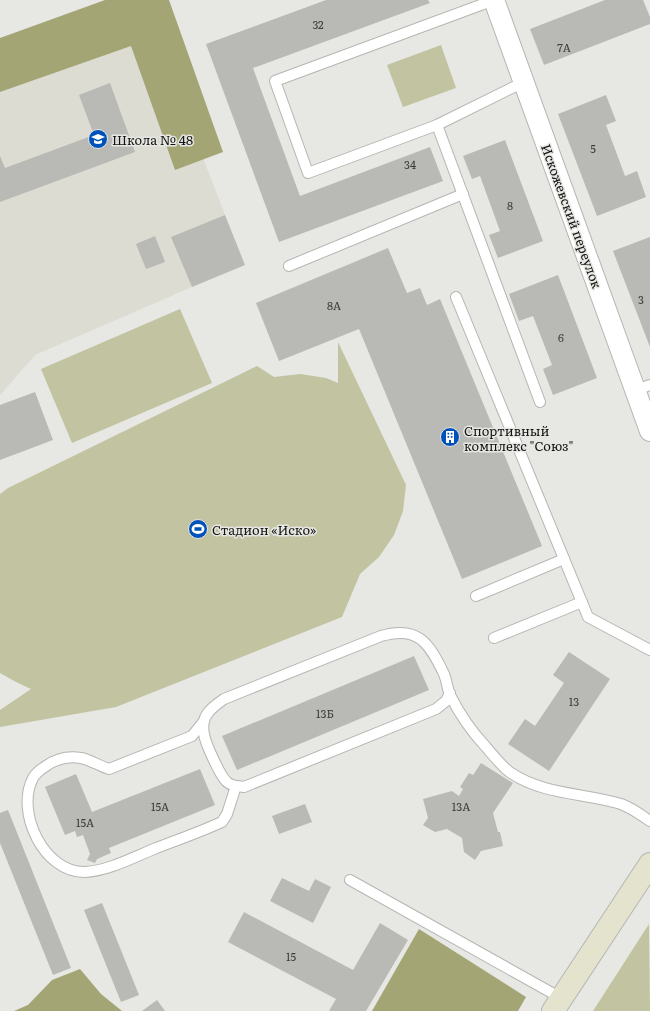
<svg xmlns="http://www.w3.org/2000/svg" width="650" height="1011" font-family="Literata,serif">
<rect width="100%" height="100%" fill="#e7e7e4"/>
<path fill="#dcdcd2" d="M 145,8 L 225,215 L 172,237 L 192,287 L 35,355 L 0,395 L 0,62 Z"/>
<g fill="#c2c3a0">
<path d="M 441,45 L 456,88 L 403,107 L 387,65 Z"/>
<path d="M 180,309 L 212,383 L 72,443 L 41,369 Z"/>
<path d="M 338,342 L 406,485 L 403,511 L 394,535 L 379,557 L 360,574 L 342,617 L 116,707 L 0,727 L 0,710 L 31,689 L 16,682 L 0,673 L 0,494 L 8,488 L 257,366 L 274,377 L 300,374 L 326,378 L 338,383 Z"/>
<path d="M 649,924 L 650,1011 L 593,1011 Z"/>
</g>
<g fill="#a4a574">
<path d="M 105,0 L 169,0 L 223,152 L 175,170 L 131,46 L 0,92 L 0,38 Z"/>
<path d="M 419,929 L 526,997 L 518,1011 L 372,1011 Z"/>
<path d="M 80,969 L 101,994 L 122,1011 L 14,1011 L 28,1005 L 52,980 Z"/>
</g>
<g fill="#b9b9b5">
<path d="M 326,0 L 428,0 L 430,3 L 253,68 L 300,196 L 430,147 L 443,181 L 279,242 L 206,44 Z"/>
<path d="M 605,0 L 643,0 L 650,17 L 650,24 L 544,65 L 530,29 Z"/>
<path d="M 110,83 L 135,152 L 0,202 L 0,156 L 5,168 L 94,135 L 79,95 Z"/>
<path d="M 606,95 L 616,121 L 606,125 L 625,176 L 637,171 L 646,197 L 597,216 L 558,114 Z"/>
<path d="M 505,140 L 543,241 L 498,258 L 489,235 L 500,231 L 480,176 L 472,179 L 463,156 Z"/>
<path d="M 225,215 L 245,265 L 192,287 L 171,237 Z"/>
<path d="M 155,236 L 165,262 L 146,269 L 136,244 Z"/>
<path d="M 650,237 L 650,347 L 613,251 Z"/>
<path d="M 388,248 L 407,293 L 420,288 L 427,305 L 440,299 L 542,546 L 462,579 L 359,329 L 279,361 L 256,303 Z"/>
<path d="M 558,275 L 597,378 L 553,395 L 543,369 L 552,365 L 533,316 L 519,321 L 509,294 Z"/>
<path d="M 35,392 L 53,440 L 0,460 L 0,405 Z"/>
<path d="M 569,652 L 610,679 L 549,771 L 508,744 L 525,719 L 535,726 L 564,683 L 553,675 Z"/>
<path d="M 414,656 L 429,690 L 237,770 L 222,736 Z"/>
<path d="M 481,763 L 513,783 L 493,813 L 498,832 L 500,832 L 503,846 L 481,851 L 475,860 L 464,852 L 462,838 L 447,829 L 435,832 L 423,825 L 428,818 L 423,799 L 452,791 L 459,796 L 463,789 L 460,787 L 469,773 L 473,775 Z"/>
<path d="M 200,769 L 215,805 L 109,848 L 111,853 L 97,859 L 95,863 L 87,860 L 90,854 L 83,835 L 77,837 L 75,831 L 65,835 L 45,787 L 76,774 L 92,812 Z"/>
<path d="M 305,804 L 312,822 L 279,834 L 272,816 Z"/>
<path d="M 8,810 L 71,968 L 53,975 L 0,843 L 0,813 Z"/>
<path d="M 282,878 L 309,891 L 315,879 L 331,887 L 313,923 L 270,901 Z"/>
<path d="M 102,903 L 139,995 L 121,1002 L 84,910 Z"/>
<path d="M 244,912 L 353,970 L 380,923 L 408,940 L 366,1011 L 329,1011 L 336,999 L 228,942 Z"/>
<path d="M 157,1000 L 165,1011 L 142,1011 Z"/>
</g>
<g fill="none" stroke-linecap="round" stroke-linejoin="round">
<g stroke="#b5b5b2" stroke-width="12">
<g id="lane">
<path d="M 494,0 L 275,81 L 308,173 L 437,125 L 524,82"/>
<path d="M 437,125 L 540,402"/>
<path d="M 289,266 L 463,194"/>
<path d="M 456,297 L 588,617 L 650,650"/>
<path d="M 636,390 L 650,385"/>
<path d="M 476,596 L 564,559"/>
<path d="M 494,638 L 582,602"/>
<path d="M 450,693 L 446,701 L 436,709 L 244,787 C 238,786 230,786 226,781 C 220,775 205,743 204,734 C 203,731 203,724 204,721 C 206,711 217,704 224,699 L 381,636 C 418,625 429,643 444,674 C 447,681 447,688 450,695 C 459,713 472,732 486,747 C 493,755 503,768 511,773 C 544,795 585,793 621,804 C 632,808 641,815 650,821"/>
<path d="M 204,721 L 192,736 L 109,769 C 99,766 91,760 81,758 C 69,756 56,759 46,766 C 41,769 36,773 33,778 C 15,812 44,873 85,872 C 108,871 134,857 154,849 C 177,840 200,832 222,822 L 227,814 L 236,786"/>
<path d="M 350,880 L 561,998"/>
</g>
</g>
<g stroke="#b5b5b2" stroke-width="22">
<path id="street" d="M 494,0 L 650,431"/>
</g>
<g stroke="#b5b5b2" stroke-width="24">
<path id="secondary" d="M 553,1011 L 650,864"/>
</g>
<use href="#lane" stroke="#fff" stroke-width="10"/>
<use href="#street" stroke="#fff" stroke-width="20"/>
<use href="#secondary" stroke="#e4e4ce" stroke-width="22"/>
</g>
<defs>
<g id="school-disc" transform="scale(1)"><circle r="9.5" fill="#0151bb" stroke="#e7e7e4"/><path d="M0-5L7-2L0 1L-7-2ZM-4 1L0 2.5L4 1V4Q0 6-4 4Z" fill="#fff"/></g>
<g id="building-disc" transform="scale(1)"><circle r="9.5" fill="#0151bb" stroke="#e7e7e4"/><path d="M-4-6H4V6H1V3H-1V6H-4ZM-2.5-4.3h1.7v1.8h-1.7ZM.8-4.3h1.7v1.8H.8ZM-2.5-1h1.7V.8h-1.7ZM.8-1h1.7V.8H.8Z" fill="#fff"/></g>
<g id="stadium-disc" transform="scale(1)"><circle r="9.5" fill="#0151bb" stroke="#e7e7e4"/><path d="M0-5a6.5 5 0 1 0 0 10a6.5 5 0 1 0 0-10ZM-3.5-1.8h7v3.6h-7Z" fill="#fff"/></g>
</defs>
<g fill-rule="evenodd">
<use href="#school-disc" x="98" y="139"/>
<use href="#building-disc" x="450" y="437"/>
<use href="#stadium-disc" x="198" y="529"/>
</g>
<g text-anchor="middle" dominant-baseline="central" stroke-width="3" stroke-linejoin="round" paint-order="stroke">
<g font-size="11" fill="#3d3d3b">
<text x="318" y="24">32</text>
<text x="564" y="47">7А</text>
<text x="593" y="148">5</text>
<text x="410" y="164">34</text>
<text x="510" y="205">8</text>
<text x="641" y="299">3</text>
<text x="334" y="305">8А</text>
<text x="561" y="337">6</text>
<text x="574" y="701">13</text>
<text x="325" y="713">13Б</text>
<text x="160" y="806">15А</text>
<text x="461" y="806">13А</text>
<text x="85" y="822">15А</text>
<text x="291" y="956">15</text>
</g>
<g font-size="13" fill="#141412" stroke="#e7e7e4" text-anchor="start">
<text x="112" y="139">Школа № 48</text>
<text x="464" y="430">Спортивный<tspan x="464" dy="15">комплекс "Союз"</tspan></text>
<text x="212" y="529">Стадион «Иско»</text>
</g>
<g font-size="13" fill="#141412" stroke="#e7e7e4">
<text transform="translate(572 216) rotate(70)">Искожевский переулок</text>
</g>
</g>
</svg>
